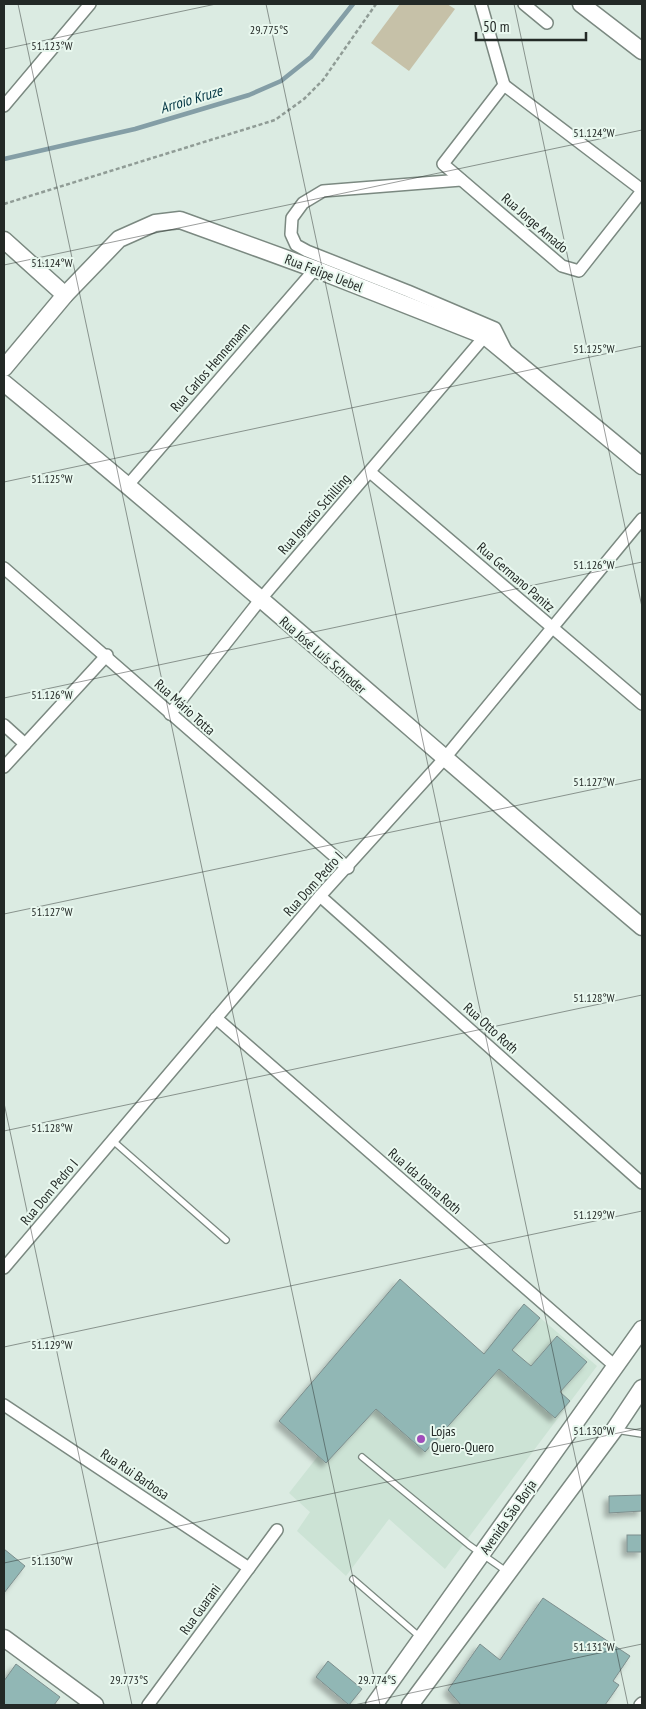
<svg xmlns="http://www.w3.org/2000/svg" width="646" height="1709" font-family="'PT Sans Narrow',sans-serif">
<defs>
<filter id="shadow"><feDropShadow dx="-4.5" dy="4.5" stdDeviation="2.5" flood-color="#0004"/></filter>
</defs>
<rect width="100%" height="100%" fill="#dbebe2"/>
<path fill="#cce3d5" d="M 400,1279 L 483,1354 L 524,1304 L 597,1366 L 445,1569 L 389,1519 L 346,1576 L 297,1531 L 310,1512 L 289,1493 L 318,1456 L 279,1421 Z"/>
<path fill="#c6c1a8" d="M 400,4 L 447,4 L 455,9 L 409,71 L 371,43 Z"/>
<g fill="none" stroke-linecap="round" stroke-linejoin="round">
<path stroke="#849ea6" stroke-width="4.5" d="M 4,159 L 135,129 L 249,95 L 281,81 L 311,57 L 353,4"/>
</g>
<g fill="#91b7b5" stroke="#7d8e8d" filter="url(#shadow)">
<path d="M 400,1279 L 484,1354 L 524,1304 L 540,1318 L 512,1350 L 531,1366 L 557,1336 L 587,1362 L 560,1392 L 570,1401 L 555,1418 L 499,1369 L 425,1452 L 376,1409 L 326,1463 L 279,1421 Z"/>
<path d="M 642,1495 L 642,1511 L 609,1513 L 609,1496 Z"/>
<rect x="627" y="1535" width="15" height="17"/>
<path d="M 4,1549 L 25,1566 L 4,1593 Z"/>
<path d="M 543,1598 L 630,1656 L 613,1681 L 619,1685 L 605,1705 L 461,1705 L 448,1690 L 480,1644 L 500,1660 Z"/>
<path d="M 328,1661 L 362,1689 L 349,1705 L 316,1677 Z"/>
<path d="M 16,1664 L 60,1697 L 54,1705 L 4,1705 L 4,1681 Z"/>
</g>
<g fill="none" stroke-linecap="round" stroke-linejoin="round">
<g stroke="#7b8981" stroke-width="8">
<g id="lane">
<path d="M 112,1140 L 226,1240"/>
<path d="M 616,1430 L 642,1434"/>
<path d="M 362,1457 L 469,1545 L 506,1571"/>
<path d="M 353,1579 L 420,1637"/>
</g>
</g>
<g stroke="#7b8981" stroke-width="14">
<g id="street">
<path d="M 481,4 L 504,85 L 443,164 L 562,266 L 579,271 L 642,191"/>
<path d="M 524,4 L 547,23"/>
<path d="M 504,85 L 642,190"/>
<path d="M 4,106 L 90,4"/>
<path d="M 461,180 L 323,191 L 303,203 L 292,218 L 291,234 L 296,245 L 307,251 L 408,291 L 495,328 L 506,350"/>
<path d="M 370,472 L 642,704"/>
<path d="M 128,485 L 315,269"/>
<path d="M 4,568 L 348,868"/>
<path d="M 170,714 L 260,600 L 485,336"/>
<path d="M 4,725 L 25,744"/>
<path d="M 4,767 L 107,655"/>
<path d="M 320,896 L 642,1183"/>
<path d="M 216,1018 L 615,1366"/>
<path d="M 4,1268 L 320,896 L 444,759 L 642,519"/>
<path d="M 4,1405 L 249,1568"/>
<path d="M 148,1705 L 277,1530"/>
<path d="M 640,1705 L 642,1703"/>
</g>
</g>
<g stroke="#7b8981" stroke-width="19">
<g id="secondary">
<path d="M 581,4 L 642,51"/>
<path d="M 4,240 L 65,295"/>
<path d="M 4,368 L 65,295 L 119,239 L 155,223 L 180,220 L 315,269 L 485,336 L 642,466"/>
<path d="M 4,383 C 220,560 429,746 642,927"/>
<path d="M 4,1638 L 95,1705"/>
<path d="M 374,1705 L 642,1329"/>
<path d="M 410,1705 L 614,1430 L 642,1388"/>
</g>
</g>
<path stroke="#909c96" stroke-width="2.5" stroke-dasharray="4 2.5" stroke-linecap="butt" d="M 4,204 L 275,120 L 304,99 L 323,80 L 376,4"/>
<use href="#lane" stroke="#fff" stroke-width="5.5"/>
<use href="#street" stroke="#fff" stroke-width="11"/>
<use href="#secondary" stroke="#fff" stroke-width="16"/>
</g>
<path fill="none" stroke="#232926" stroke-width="1" stroke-opacity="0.45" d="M 18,4 L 380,1705M 266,4 L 628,1705M 514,4 L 642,607M 4,49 L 216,4M 4,265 L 642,130M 4,482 L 642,346M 4,698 L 642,562M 4,914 L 642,779M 4,1103 L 132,1705M 4,1131 L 642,995M 4,1347 L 642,1211M 4,1563 L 642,1428M 354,1705 L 642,1644"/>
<circle fill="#a04dbb" stroke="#e9f8ef" stroke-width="2" cx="421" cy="1439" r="5"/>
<g text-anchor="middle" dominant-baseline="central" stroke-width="4" stroke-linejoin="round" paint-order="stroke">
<g font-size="14" fill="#232926" stroke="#e9f8ef">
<text transform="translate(535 223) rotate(41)">Rua Jorge Amado</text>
<text transform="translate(324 273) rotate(21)">Rua Felipe Uebel</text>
<text transform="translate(210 367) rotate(-49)">Rua Carlos Hennemann</text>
<text transform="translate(314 514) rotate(-49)">Rua Ignacio Schilling</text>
<text transform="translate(516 577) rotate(41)">Rua Germano Panitz</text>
<text transform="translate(323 655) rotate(41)">Rua José Luís Schroder</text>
<text transform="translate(185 707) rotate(42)">Rua Mário Totta</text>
<text transform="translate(313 884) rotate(-48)">Rua Dom Pedro I</text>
<text transform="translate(491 1028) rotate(42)">Rua Otto Roth</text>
<text transform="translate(425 1181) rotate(41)">Rua Ida Joana Roth</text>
<text transform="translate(49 1192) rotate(-50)">Rua Dom Pedro I</text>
<text transform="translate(135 1474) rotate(34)">Rua Rui Barbosa</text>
<text transform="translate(508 1517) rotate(-55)">Avenida São Borja</text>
<text transform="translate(200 1609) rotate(-54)">Rua Guarani</text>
</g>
<g font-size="14" fill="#232926" stroke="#e9f8ef" text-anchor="start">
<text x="431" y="1431">Lojas<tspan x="431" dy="16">Quero-Quero</tspan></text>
</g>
<g font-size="15" font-style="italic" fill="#003442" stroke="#e9f8ef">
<text transform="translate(191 99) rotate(-17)">Arroio Kruze</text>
</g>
</g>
<g font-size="12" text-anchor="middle" fill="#232926" stroke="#e9f8ef" stroke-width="4" stroke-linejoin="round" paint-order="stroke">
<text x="269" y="34">29.775°S</text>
<text x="52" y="50">51.123°W</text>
<text x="594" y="137">51.124°W</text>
<text x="52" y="267">51.124°W</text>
<text x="594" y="353">51.125°W</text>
<text x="52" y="483">51.125°W</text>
<text x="594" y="569">51.126°W</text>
<text x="52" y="699">51.126°W</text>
<text x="594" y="786">51.127°W</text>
<text x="52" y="916">51.127°W</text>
<text x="594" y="1002">51.128°W</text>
<text x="52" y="1132">51.128°W</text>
<text x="594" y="1219">51.129°W</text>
<text x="52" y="1349">51.129°W</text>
<text x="594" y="1435">51.130°W</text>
<text x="52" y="1565">51.130°W</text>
<text x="594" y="1651">51.131°W</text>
<text x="129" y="1684">29.773°S</text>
<text x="377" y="1684">29.774°S</text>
</g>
<rect width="646" height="1709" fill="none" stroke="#232926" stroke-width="10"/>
<path d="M476 32v8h110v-8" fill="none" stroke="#232926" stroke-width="2.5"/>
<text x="483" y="32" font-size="15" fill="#232926" stroke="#e9f8ef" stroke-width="4" paint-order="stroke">50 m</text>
</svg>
